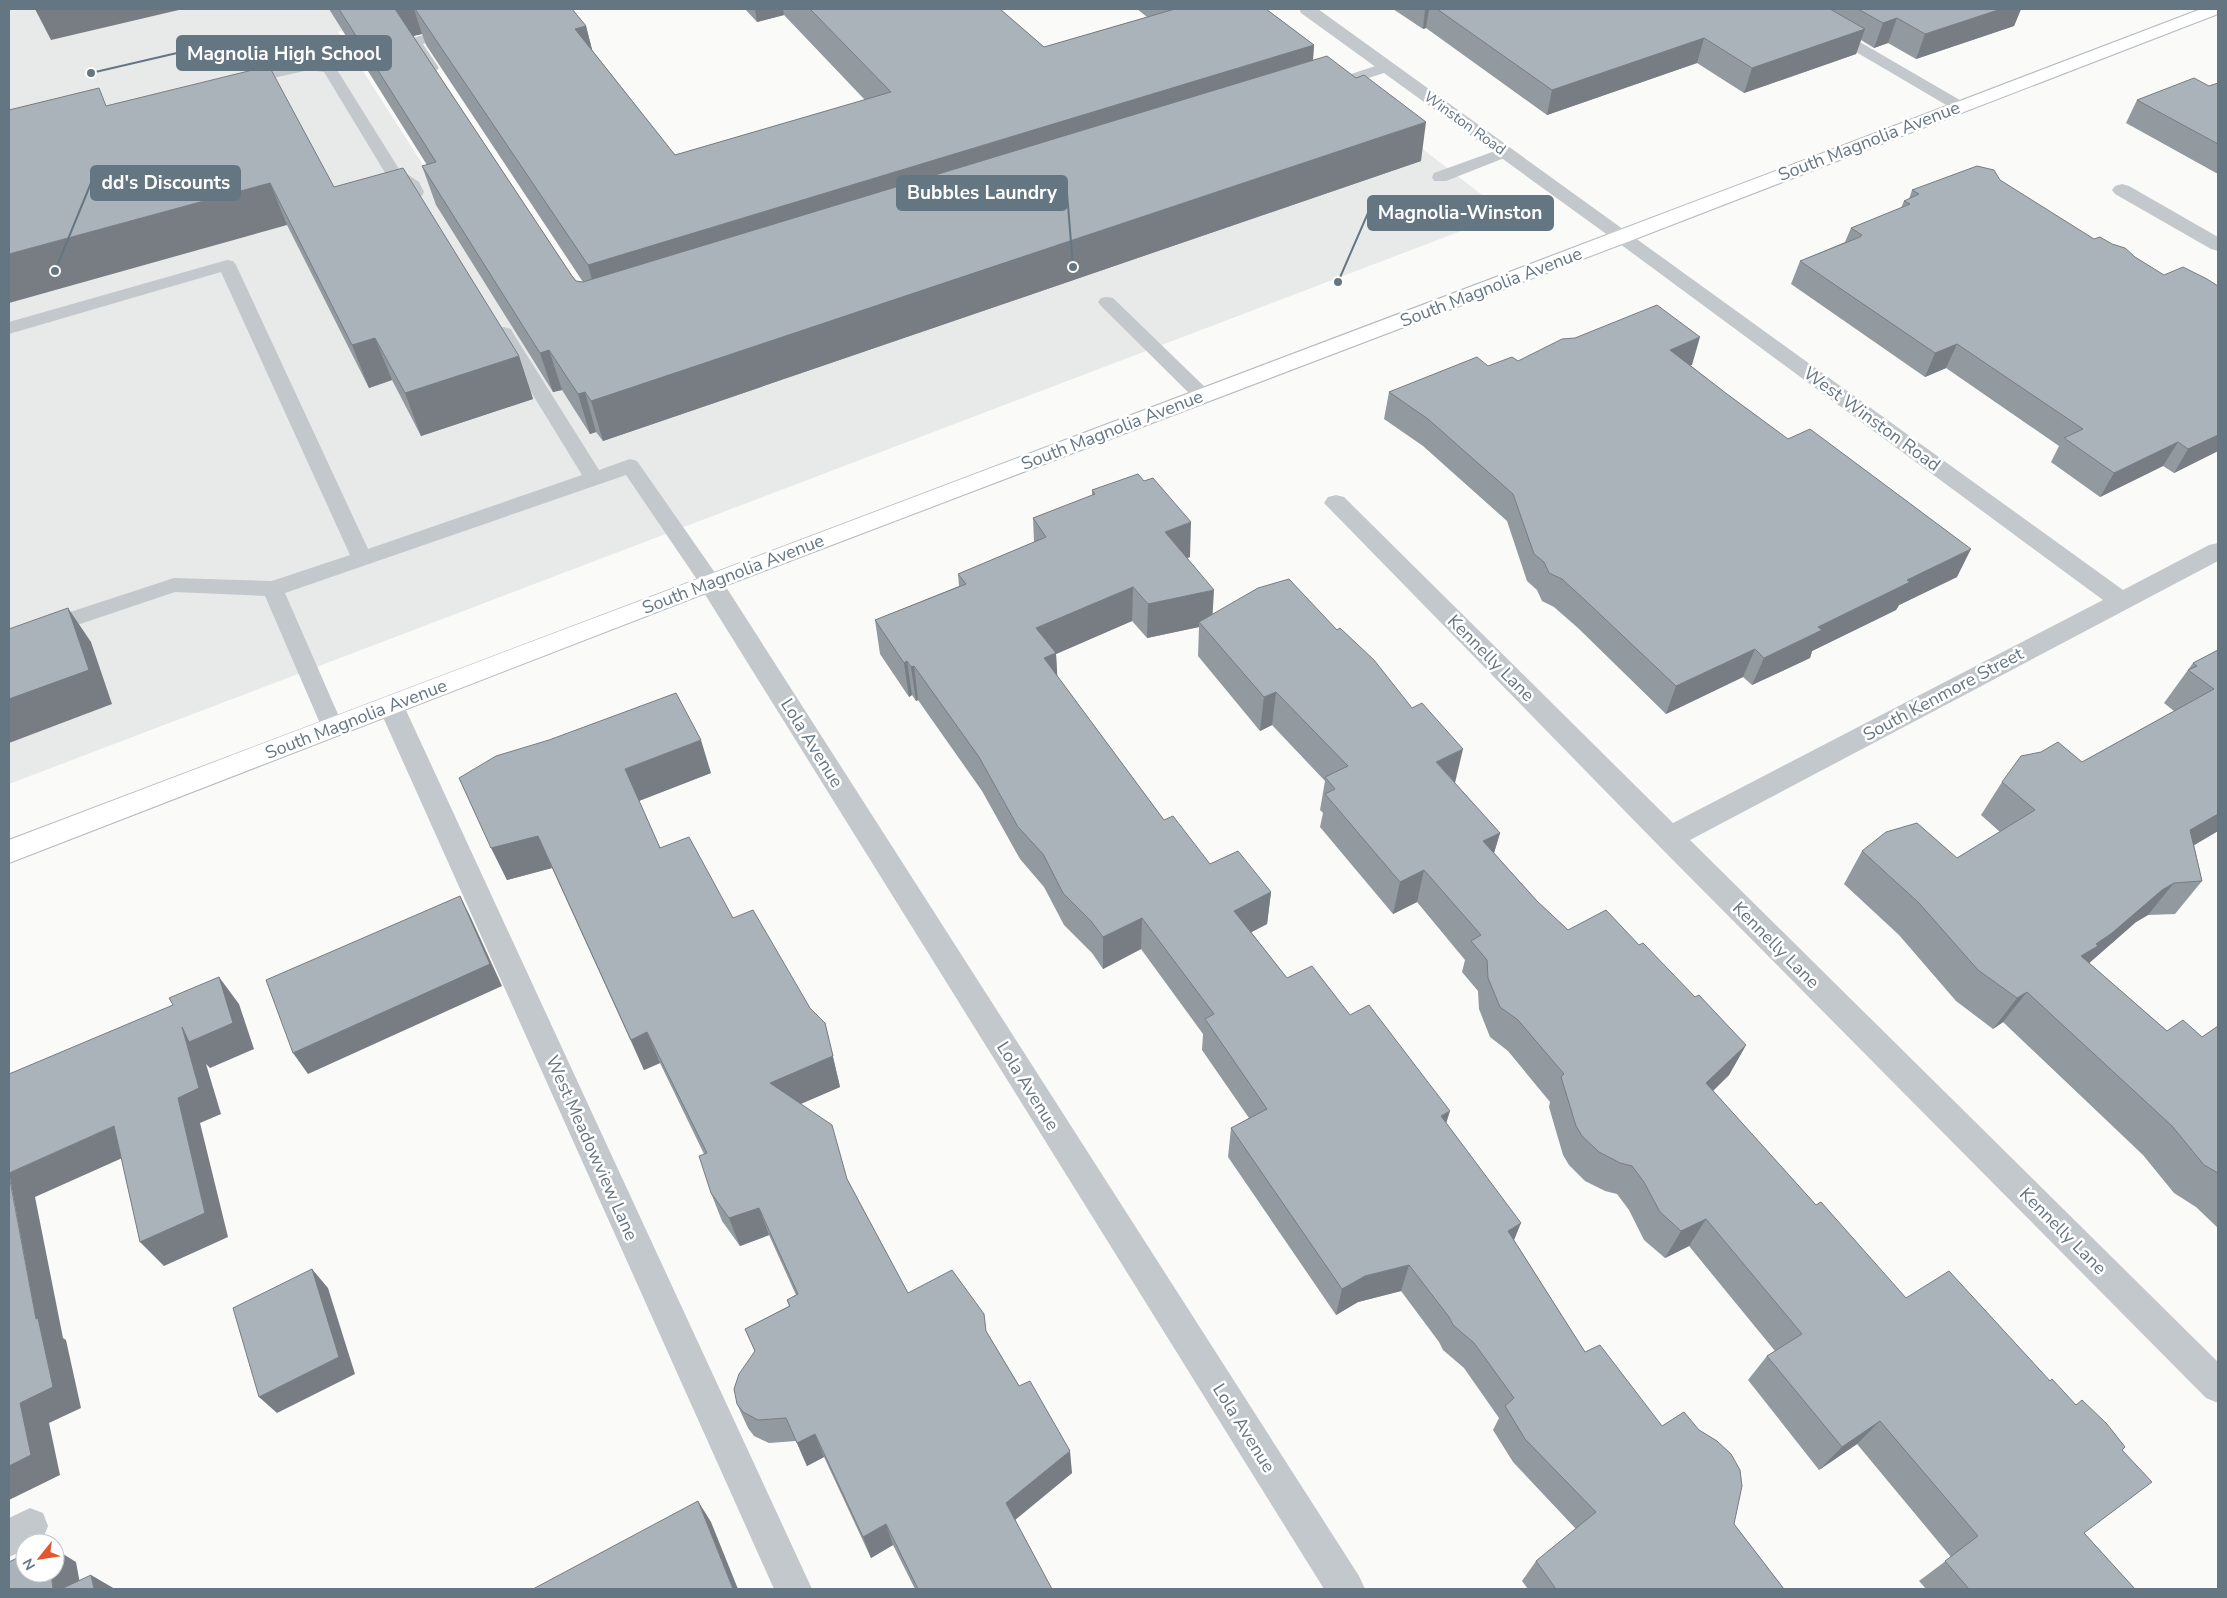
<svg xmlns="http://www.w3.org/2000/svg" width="2227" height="1598" font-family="'Nunito Sans',sans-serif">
<rect width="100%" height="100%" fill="#fafaf8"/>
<path fill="#e8e9e9" d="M 9,9 L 428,9 L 338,32 L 555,371 L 1370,108 L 1491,202 L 1496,211 L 1490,220 L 9,784 Z"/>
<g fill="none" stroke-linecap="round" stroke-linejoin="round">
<g stroke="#b3babf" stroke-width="2">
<path id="secondary" d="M 2201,9 L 2218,9 L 2218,14 L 1630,241 L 719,588 L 9,863 L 9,840 C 739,562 1471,288 2201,9 Z"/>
</g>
<g fill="#c3c8cc" fill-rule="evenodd">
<path d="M 1786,9 L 1803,9 L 1965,103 L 1967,106 L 1965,109 L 1953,109 L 1788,12 Z"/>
<path d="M 456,26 L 461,28 L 464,31 L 461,34 L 423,44 L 439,68 L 436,71 L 426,71 L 406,42 L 409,39 Z"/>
<path d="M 309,60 L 334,65 L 399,169 L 419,182 L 424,192 L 422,196 L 410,196 L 406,189 L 387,176 L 324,72 L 309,70 L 241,85 L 235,83 L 233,80 L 235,77 Z"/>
<path d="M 1388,62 L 1393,64 L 1396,67 L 1393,70 L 1326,92 L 1320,90 L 1318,87 L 1320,84 Z"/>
<path d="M 1506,147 L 1512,149 L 1514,152 L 1512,155 L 1446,181 L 1434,181 L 1432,177 L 1434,173 Z"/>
<path d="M 227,260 L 233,261 L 236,265 L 368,549 L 582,475 L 495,333 L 497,329 L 504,327 L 511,329 L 513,333 L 599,470 L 630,459 L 637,461 L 718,577 L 721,582 L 718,587 L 710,589 L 702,587 L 626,475 L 285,593 L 344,728 L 341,734 L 333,737 L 325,734 L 322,728 L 265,596 L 175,592 L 9,648 L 9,632 L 174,578 L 272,581 L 350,555 L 221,272 L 9,334 L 9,322 Z"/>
<path d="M 1107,297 L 1113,298 L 1210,392 L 1213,396 L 1210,400 L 1203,402 L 1196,400 L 1101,306 L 1098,302 L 1101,298 Z"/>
</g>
<g fill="#c3c8cc" fill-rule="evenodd">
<path d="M 1299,9 L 1318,9 L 2123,590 L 2209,545 L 2218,543 L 2218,561 L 1690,840 L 2218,1362 L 2218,1403 L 2206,1398 L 1659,846 L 1324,503 L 1328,497 L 1336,495 L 1344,497 L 1673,823 L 2103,600 L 1616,241 L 1301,13 Z"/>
<path d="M 2122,184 L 2129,186 L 2218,237 L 2218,251 L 2211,249 L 2115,194 L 2112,190 L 2115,186 Z"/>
<path d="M 391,696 L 400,699 L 404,706 L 812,1589 L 774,1589 L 378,706 L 382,699 Z"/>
<path d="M 30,1508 L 43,1513 L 48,1526 C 43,1540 40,1543 25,1543 L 25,1550 L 9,1557 L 9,1518 Z"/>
</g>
<path fill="#c3c8cc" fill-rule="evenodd" d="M 710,573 L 719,576 L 1359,1576 L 1365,1589 L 1324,1589 L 701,588 L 698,582 L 701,576 Z"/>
<use href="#secondary" fill="#fff" fill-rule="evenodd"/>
</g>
<g fill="#929a9f" fill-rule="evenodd">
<path d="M 329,9 L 572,9 L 586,26 L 592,50 L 675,155 L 865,100 L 784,15 L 757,22 L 745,9 L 1000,9 L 1044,47 L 1147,17 L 1137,9 L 1266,9 L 1314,45 L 1313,60 L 1421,161 L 603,441 L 596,432 L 590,434 L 562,390 L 553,392 L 436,205 L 422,166 L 427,165 ZM 422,34 L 426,45 L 583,282 L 576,281 L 572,276 L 413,36 Z"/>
<path d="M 1393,9 L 2021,9 L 2014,26 L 1916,59 L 1888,43 L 1874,48 L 1861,40 L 1856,54 L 1744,93 L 1697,63 L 1547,115 L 1426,28 L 1423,29 Z"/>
<path d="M 2218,83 L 2218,174 L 2126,123 L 2137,100 L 2209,86 Z"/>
<path d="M 107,106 L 334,187 L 519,356 L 533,399 L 421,436 L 392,380 L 369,388 L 287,225 Z"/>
<path d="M 2000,180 L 2218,451 L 2174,473 L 2163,466 L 2100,497 L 2051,462 L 2059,446 L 1946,368 L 1925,377 L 1791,284 L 1800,261 L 1845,242 L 1851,228 L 1901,208 L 1904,201 L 1909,199 L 1912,190 Z"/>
<path d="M 1518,361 L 1692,365 L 1690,365 L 1957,577 L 1899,605 L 1896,610 L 1812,651 L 1810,658 L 1752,685 L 1743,677 L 1666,714 L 1578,628 L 1554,607 L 1542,601 L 1537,590 L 1527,581 L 1507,521 L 1423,446 L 1384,419 L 1389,392 L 1488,366 Z"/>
<path d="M 1092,490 L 1190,557 L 1187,558 L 1212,614 L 1455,783 L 1500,833 L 1494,853 L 1537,901 L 1568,930 L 1639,945 L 1695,997 L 1746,1045 L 1729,1075 L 1713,1091 L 1816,1205 L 1906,1298 L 2050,1381 L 2122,1450 L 2084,1533 L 2135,1589 L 1926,1589 L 1919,1581 L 1951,1557 L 1857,1444 L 1819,1470 L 1748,1380 L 1767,1356 L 1775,1351 L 1689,1246 L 1665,1258 L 1644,1240 L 1629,1210 L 1617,1194 L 1605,1191 L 1585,1181 L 1569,1165 L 1563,1155 L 1549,1107 L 1550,1102 L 1508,1051 L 1490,1037 L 1479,1009 L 1478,991 L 1462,972 L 1465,960 L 1417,902 L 1393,914 L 1320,827 L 1323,813 L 1320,810 L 1325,781 L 1272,725 L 1260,731 L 1198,656 L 1199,627 L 1147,638 L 1132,621 L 1056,654 L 1057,676 L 1164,820 L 1210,864 L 1271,892 L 1267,924 L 1251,932 L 1287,978 L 1350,1015 L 1446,1124 L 1514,1240 L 1585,1352 L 1734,1524 L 1784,1589 L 1528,1589 L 1522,1581 L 1536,1561 L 1576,1529 L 1513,1462 L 1493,1430 L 1499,1418 L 1464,1368 L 1443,1350 L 1439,1342 L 1401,1291 L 1358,1302 L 1336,1315 L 1228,1157 L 1231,1128 L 1249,1118 L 1202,1050 L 1203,1034 L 1141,949 L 1103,969 L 1092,953 L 1064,925 L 1044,887 L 1020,859 L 982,791 L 918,700 L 916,701 L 912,695 L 909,697 L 880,654 L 875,620 L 959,586 L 958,574 L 1034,542 L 1033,518 L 1092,496 Z"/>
<path d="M 2218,650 L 2218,831 L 2194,845 L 2202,881 L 2175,914 L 2148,915 L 2136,922 L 2089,963 L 2167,1031 L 2202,1037 L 2218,1026 L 2218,1228 L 2196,1207 L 2174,1193 L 2143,1155 L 2003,1022 L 1993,1029 L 1956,1001 L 1899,935 L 1844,884 L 1862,851 L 1957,858 L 2000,832 L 1981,815 L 2002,782 L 2082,762 L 2174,711 L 2164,703 L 2193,663 Z"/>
<path d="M 711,773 L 639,801 L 660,848 L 733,918 L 810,1008 L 825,1023 L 840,1087 L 800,1104 L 847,1179 L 908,1293 L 986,1331 L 1072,1473 L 1015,1520 L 1052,1589 L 915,1589 L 893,1545 L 871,1558 L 824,1457 L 807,1466 L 796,1441 L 769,1443 L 754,1436 L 748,1428 L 737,1404 L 755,1351 L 745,1329 L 789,1306 L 787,1300 L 796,1295 L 769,1235 L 740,1246 L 722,1221 L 711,1193 L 704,1154 L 660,1063 L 644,1070 L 552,868 L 507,880 L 459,778 Z"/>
</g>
<g fill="#777d82">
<path d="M 35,9 L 183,9 L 51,40 Z"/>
<path d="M 393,9 L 414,9 L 422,34 L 409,37 Z"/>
<path d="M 755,9 L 783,9 L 784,15 L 757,22 Z"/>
<path d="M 1425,9 L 1429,9 L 1426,28 L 1423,29 Z"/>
<path d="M 2001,9 L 2021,9 L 2014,26 L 1916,59 L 1925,34 Z"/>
<path d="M 1897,18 L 1888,43 L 1874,48 L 1883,23 Z"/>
<path d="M 586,26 L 596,65 L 575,29 Z"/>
<path d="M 1865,29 L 1856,54 L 1744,93 L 1752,68 Z"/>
<path d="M 1704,38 L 1697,63 L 1547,115 L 1552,90 Z"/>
<path d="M 1314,45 L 1311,84 L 599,306 L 588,265 Z"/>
<path d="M 1426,122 L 1421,161 L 603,441 L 591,401 Z"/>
<path d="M 270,183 L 287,225 L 9,303 L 9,254 Z"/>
<path d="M 1700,337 L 1692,365 L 1662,377 L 1670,350 Z"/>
<path d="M 375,338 L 392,380 L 369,388 L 352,345 Z"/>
<path d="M 1957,344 L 1946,368 L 1925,377 L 1935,353 Z"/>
<path d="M 549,350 L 562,390 L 553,392 L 540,353 Z"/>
<path d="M 519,356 L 533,399 L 421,436 L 405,393 Z"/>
<path d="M 585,392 L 596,432 L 590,434 L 578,394 Z"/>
<path d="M 2218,435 L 2218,451 L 2174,473 L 2188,449 Z"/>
<path d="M 2178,442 L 2163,466 L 2100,497 L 2114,473 Z"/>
<path d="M 1191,522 L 1190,557 L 1164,566 L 1165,532 Z"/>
<path d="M 1971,549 L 1957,577 L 1899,605 L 1896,610 L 1812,651 L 1810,658 L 1752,685 L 1764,658 L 1818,627 L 1907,580 Z"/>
<path d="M 1133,587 L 1132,621 L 1056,654 L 1058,687 L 1045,692 L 1036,628 Z"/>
<path d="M 1214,590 L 1212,624 L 1199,622 L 1199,627 L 1147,638 L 1148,604 Z"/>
<path d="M 68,608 L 91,642 L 112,704 L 9,743 L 9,699 Z"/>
<path d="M 1755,649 L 1743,677 L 1666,714 L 1676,686 Z"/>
<path d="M 907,661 L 912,695 L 909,697 L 904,663 Z"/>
<path d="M 914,666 L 918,700 L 916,701 L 911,667 Z"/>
<path d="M 1276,692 L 1272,725 L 1260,731 L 1264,697 Z"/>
<path d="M 701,740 L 711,773 L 636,802 L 625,769 Z"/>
<path d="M 1463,749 L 1455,783 L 1436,762 Z"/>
<path d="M 2218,814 L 2218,831 L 2164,863 L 2190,830 Z"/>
<path d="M 1500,833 L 1490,866 L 1483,841 Z"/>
<path d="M 538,836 L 552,868 L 507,880 L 491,848 Z"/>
<path d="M 1424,870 L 1417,902 L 1393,914 L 1400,882 Z"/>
<path d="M 2174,883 L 2148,915 L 2136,922 L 2087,965 L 2081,956 L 2162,890 Z"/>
<path d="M 1271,892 L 1267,924 L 1231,943 L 1234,911 Z"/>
<path d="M 460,896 L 471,918 L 502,986 L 308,1074 L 293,1053 Z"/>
<path d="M 1142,918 L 1141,949 L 1103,969 L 1103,937 Z"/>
<path d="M 219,977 L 239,1004 L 254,1049 L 210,1068 L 206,1064 L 221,1114 L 200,1123 L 228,1237 L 164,1266 L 140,1242 L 178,1098 L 182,1027 Z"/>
<path d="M 2027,992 L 2003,1022 L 1993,1029 L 2017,998 Z"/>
<path d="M 825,1023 L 840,1087 L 780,1113 L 770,1083 Z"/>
<path d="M 647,1032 L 660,1063 L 644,1070 L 631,1040 Z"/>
<path d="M 1746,1045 L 1729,1075 L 1690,1113 L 1706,1083 Z"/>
<path d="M 1450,1111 L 1441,1140 L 1441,1116 Z"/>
<path d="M 114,1126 L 138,1151 L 35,1197 L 63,1338 L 66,1340 L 81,1408 L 49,1423 L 60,1475 L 9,1500 L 9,1466 L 36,1319 L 9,1173 Z"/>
<path d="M 759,1208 L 769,1235 L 740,1246 L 729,1218 Z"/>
<path d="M 1706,1219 L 1689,1246 L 1665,1258 L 1681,1231 Z"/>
<path d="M 1521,1223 L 1510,1250 L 1508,1231 Z"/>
<path d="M 1409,1265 L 1401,1291 L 1358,1302 L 1336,1315 L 1342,1289 L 1365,1276 Z"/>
<path d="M 312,1269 L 328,1288 L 355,1374 L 277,1413 L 259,1397 Z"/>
<path d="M 1880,1421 L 1857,1444 L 1819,1470 L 1842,1447 Z"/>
<path d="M 815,1434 L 824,1457 L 807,1466 L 797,1443 Z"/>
<path d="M 1070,1451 L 1072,1473 L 1010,1524 L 1006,1503 Z"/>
<path d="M 698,1501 L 711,1522 L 738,1589 L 733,1589 Z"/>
<path d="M 886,1524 L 893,1545 L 871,1558 L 863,1537 Z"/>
<path d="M 55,1549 L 76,1562 L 81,1589 L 53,1589 L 51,1573 L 55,1573 Z"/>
<path d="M 91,1575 L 115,1589 L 94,1589 Z"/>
</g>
<g fill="#aab3b9" stroke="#777d82">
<path d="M 339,9 L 395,9 L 572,276 L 576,281 L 583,282 L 1327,56 L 1356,78 L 1364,75 L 1426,122 L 591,401 L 585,392 L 578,394 L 549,350 L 540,353 L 422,166 L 436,162 Z"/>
<path d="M 415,9 L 572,9 L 586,26 L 575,29 L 675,155 L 891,92 L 810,9 L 1000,9 L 1044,47 L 1175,9 L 1266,9 L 1314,45 L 588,265 Z"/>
<path d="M 1437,9 L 1830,9 L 1865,29 L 1752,68 L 1704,38 L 1552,90 Z"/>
<path d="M 1858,9 L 2001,9 L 1925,34 L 1897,18 L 1883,23 Z"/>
<path d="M 269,66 L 334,187 L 403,168 L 519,356 L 405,393 L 375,338 L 352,345 L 270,183 L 9,254 L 9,110 L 99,88 L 106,106 Z"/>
<path d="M 2194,78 L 2209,86 L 2218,83 L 2218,144 L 2137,100 Z"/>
<path d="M 1977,166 L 1994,170 L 2000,180 L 2094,239 L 2100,237 L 2112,244 L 2125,248 L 2135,257 L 2164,275 L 2183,267 L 2207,279 L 2218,286 L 2218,435 L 2188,449 L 2178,442 L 2114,473 L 2064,438 L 2083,429 L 1957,344 L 1935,353 L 1800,261 L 1860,237 L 1862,235 L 1851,228 L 1910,204 L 1904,201 L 1919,194 L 1912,190 Z"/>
<path d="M 1657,305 L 1700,337 L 1670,350 L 1727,394 L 1788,439 L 1810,429 L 1971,549 L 1907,580 L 1910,582 L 1818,627 L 1822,630 L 1764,658 L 1755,649 L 1676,686 L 1586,601 L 1562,579 L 1549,573 L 1544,562 L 1534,554 L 1513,494 L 1428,419 L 1389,392 L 1477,357 L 1488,366 L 1512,357 L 1518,361 L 1562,339 L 1575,338 Z"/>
<path d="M 1138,474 L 1144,481 L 1153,478 L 1191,522 L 1165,532 L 1214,590 L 1148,604 L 1133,587 L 1036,628 L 1056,653 L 1044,658 L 1164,820 L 1173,816 L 1210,864 L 1238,851 L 1271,892 L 1234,911 L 1287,978 L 1312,966 L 1350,1015 L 1369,1005 L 1450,1111 L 1441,1116 L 1521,1223 L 1508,1231 L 1585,1352 L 1600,1345 L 1662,1426 L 1684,1412 L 1699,1430 L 1717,1441 L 1731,1454 L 1740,1470 L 1742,1486 L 1734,1524 L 1784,1589 L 1556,1589 L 1536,1561 L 1596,1512 L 1525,1439 L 1505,1406 L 1514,1398 L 1474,1343 L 1453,1325 L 1449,1317 L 1409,1265 L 1365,1276 L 1342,1289 L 1231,1128 L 1267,1109 L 1205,1019 L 1214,1014 L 1142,918 L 1103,937 L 1091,921 L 1063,893 L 1043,854 L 1018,827 L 979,757 L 914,666 L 911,667 L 907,661 L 904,663 L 875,620 L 966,584 L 958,574 L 1046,537 L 1033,518 L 1095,494 L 1092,490 Z"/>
<path d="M 1289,579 L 1337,630 L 1340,628 L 1374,660 L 1412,708 L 1422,703 L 1463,749 L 1436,762 L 1500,833 L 1483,841 L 1537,901 L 1568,930 L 1606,910 L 1639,945 L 1643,943 L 1695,997 L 1699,995 L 1746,1045 L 1706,1083 L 1816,1205 L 1821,1202 L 1906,1298 L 1949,1271 L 2050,1381 L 2052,1379 L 2076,1405 L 2082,1400 L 2107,1424 L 2125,1447 L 2122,1450 L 2152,1482 L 2084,1533 L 2135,1589 L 1969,1589 L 1945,1561 L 1978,1536 L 1880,1421 L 1842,1447 L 1767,1356 L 1802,1334 L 1706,1219 L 1681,1231 L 1660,1212 L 1644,1182 L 1632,1166 L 1620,1163 L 1599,1152 L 1582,1136 L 1576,1126 L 1561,1077 L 1564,1074 L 1518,1020 L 1500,1007 L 1488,978 L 1487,960 L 1471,941 L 1481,935 L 1424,870 L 1400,882 L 1325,794 L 1335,789 L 1325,777 L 1348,766 L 1276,692 L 1264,697 L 1199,622 L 1258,588 Z"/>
<path d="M 68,608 L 89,670 L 9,699 L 9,629 Z"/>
<path d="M 2218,650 L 2218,814 L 2190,830 L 2202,881 L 2174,883 L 2162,890 L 2112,933 L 2096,944 L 2098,946 L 2081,956 L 2167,1031 L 2183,1020 L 2202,1037 L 2218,1026 L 2218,1173 L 2204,1165 L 2172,1126 L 2027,992 L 2017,998 L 1978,970 L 1919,903 L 1862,851 L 1886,832 L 1917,823 L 1957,858 L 2035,810 L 2002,782 L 2021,756 L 2041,752 L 2058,742 L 2082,762 L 2214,689 L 2188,670 L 2197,666 L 2193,663 Z"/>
<path d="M 676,693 L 701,740 L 625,769 L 660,848 L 689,837 L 733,918 L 753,910 L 810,1008 L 825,1023 L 833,1056 L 770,1083 L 832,1125 L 847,1179 L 908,1293 L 952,1270 L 984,1314 L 986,1331 L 1019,1386 L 1030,1381 L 1070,1451 L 1006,1503 L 1052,1589 L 918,1589 L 886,1524 L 863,1537 L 815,1434 L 797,1443 L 786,1418 L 758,1420 L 743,1412 L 737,1404 L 734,1389 L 739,1374 L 755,1351 L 745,1329 L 790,1306 L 787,1300 L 798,1294 L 759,1208 L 729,1218 L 711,1193 L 699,1156 L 707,1153 L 647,1032 L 631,1040 L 538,836 L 491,848 L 459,778 L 496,756 L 549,740 Z"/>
<path d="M 460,896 L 490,964 L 293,1053 L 266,980 Z"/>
<path d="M 219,977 L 233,1023 L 189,1042 L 182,1027 L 199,1088 L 178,1098 L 205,1213 L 140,1242 L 114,1126 L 9,1173 L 9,1074 L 173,1005 L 169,998 Z"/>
<path d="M 9,1175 L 36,1319 L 38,1318 L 53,1387 L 20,1403 L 31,1455 L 9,1466 Z"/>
<path d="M 312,1269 L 339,1357 L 259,1397 L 233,1308 Z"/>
<path d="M 698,1501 L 733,1589 L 533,1589 Z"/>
<path d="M 25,1554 L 25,1573 L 51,1573 L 53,1589 L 9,1589 L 9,1562 Z"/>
<path d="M 91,1575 L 94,1589 L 61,1589 Z"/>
</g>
<g text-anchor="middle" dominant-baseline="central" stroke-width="5" stroke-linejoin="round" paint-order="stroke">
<g font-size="15" fill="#657683" stroke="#fff">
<text transform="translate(1465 123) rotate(36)">Winston Road</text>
</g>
<g font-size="18" fill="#657683" stroke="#fff">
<text transform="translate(1869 141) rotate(-21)">South Magnolia Avenue</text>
<text transform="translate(1491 287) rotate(-21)">South Magnolia Avenue</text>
<text transform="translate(1872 419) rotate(36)">West Winston Road</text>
<text transform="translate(1112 430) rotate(-21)">South Magnolia Avenue</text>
<text transform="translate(733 574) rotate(-21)">South Magnolia Avenue</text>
<text transform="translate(1491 658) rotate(45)">Kennelly Lane</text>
<text transform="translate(1943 694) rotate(-28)">South Kenmore Street</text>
<text transform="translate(356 719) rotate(-21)">South Magnolia Avenue</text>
<text transform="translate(812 743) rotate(58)">Lola Avenue</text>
<text transform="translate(1776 945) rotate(45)">Kennelly Lane</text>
<text transform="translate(1028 1086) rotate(58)">Lola Avenue</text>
<text transform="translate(592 1148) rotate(66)">West Meadowview Lane</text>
<text transform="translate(2063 1231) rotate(45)">Kennelly Lane</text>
<text transform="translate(1244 1428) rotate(58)">Lola Avenue</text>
</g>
</g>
<path fill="none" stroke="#657683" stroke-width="2" d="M91 73L177 53M55 271L91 183M1073 267L1067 193M1338 282L1368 213"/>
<g fill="#657683" stroke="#fff" stroke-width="2">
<circle cx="91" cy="73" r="5"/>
<circle cx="55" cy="271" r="5"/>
<circle cx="1073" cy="267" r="5"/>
<circle cx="1338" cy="282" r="5"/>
</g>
<g fill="#657683" stroke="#657683" stroke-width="2">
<rect x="177" y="36" width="214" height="34" rx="5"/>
<rect x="91" y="166" width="149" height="34" rx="5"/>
<rect x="897" y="176" width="170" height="34" rx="5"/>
<rect x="1368" y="196" width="185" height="34" rx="5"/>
</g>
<g font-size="19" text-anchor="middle" font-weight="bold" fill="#fff">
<text x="284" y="60">Magnolia High School</text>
<text x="166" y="189">dd's Discounts</text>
<text x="982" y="199">Bubbles Laundry</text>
<text x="1460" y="219">Magnolia-Winston</text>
</g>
<rect width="2227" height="1598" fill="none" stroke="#657683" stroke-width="20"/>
<g transform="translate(40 1558) rotate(240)"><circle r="24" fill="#ffffff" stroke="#c1c8cd"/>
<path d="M0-4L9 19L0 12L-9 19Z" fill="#e4572e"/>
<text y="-8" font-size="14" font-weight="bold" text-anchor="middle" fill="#657683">N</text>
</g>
</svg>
